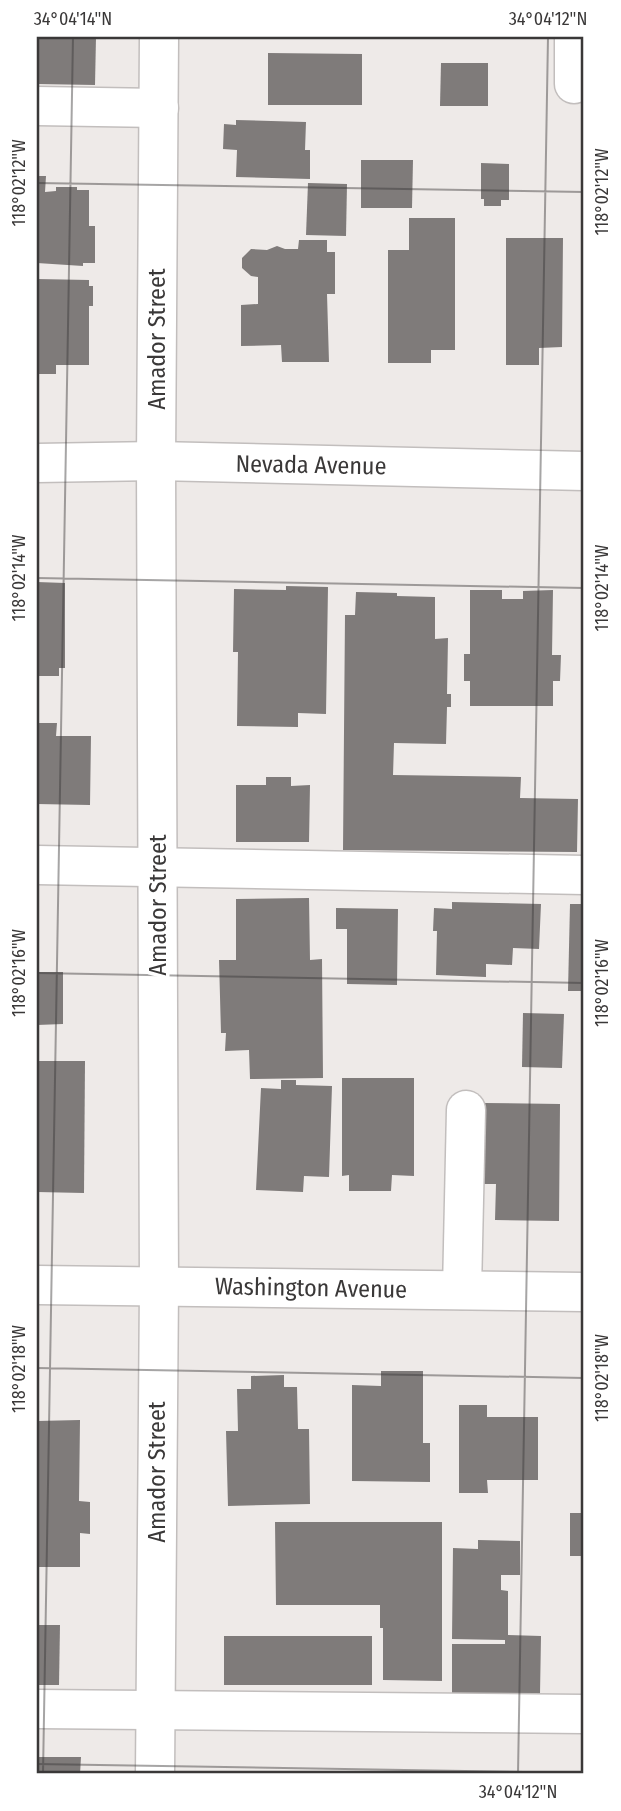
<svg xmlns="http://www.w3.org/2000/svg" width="621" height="1811" font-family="'Fira Sans Condensed',sans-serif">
<rect width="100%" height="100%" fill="#eeeae8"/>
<g fill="#7f7b7a">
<path d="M 37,37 L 96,37 L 95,85 L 37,84 Z"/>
<path d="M 268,53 L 362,54 L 362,105 L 268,105 Z"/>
<path d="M 441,63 L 488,63 L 488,106 L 440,106 Z"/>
<path d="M 236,120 L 306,122 L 305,150 L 310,150 L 310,179 L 236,177 L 237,150 L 223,149 L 224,124 L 236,125 Z"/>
<path d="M 361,160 L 413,160 L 412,208 L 361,208 Z"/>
<path d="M 481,163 L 509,164 L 509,200 L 501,200 L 501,206 L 484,206 L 484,199 L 481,199 Z"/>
<path d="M 37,176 L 46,176 L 45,192 L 56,191 L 56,187 L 77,187 L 77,190 L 89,190 L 89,226 L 95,226 L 95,263 L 83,263 L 83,266 L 37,263 Z"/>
<path d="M 308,183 L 347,184 L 346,236 L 306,235 Z"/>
<path d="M 409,218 L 455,218 L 455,350 L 431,350 L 431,363 L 388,363 L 388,250 L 409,250 Z"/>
<path d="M 506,238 L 563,238 L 562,347 L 539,348 L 539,365 L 506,365 Z"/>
<path d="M 299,240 L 327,240 L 327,252 L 335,252 L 335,294 L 327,294 L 329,362 L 282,362 L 281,345 L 241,346 L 241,305 L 258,304 L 258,277 L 251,276 L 242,268 L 242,258 L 251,249 L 267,250 L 277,246 L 285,249 L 298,249 Z"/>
<path d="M 37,279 L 89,280 L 89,286 L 93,286 L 93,306 L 89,306 L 89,365 L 56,365 L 56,374 L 37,374 Z"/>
<path d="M 37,582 L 65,583 L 65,668 L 59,668 L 59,676 L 38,676 Z"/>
<path d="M 286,586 L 328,587 L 326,714 L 298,713 L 298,727 L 237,726 L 238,652 L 233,652 L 234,589 L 286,590 Z"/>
<path d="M 470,590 L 502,590 L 502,599 L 523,599 L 523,591 L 553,590 L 552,655 L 561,655 L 560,681 L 553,681 L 553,706 L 470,706 L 470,681 L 464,681 L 464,654 L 470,654 Z"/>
<path d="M 356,592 L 397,593 L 397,596 L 435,597 L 435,639 L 448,638 L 447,694 L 451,694 L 451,707 L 447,707 L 446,744 L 394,743 L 393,775 L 521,777 L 520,798 L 578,799 L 577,852 L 343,850 L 345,615 L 355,615 Z"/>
<path d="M 582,672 L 584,672 L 584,708 L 581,708 Z"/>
<path d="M 37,723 L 57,723 L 56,736 L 91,736 L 90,805 L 37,804 Z"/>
<path d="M 266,777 L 291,777 L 291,786 L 310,785 L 309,842 L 236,842 L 236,785 L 266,785 Z"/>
<path d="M 309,898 L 310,960 L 322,959 L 323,1078 L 250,1079 L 249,1050 L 225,1051 L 226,1033 L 221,1033 L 219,960 L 236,960 L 236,899 Z"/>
<path d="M 452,902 L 541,904 L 539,949 L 513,948 L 512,965 L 486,964 L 486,977 L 436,975 L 437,931 L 433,931 L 434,908 L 452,909 Z"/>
<path d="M 570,904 L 584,904 L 584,991 L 568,991 Z"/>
<path d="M 336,908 L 398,909 L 397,985 L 347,984 L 347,929 L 336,929 Z"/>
<path d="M 37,972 L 63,972 L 63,1024 L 37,1025 Z"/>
<path d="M 523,1013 L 564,1014 L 562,1068 L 522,1067 Z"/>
<path d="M 37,1061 L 85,1061 L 84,1193 L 37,1192 Z"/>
<path d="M 342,1078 L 414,1078 L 414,1176 L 392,1175 L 391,1191 L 349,1191 L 349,1175 L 342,1176 Z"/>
<path d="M 281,1080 L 296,1080 L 296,1085 L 332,1086 L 329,1177 L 304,1176 L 303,1192 L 256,1190 L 261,1088 L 281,1089 Z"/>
<path d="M 484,1103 L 560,1104 L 559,1221 L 495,1220 L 496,1184 L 484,1184 Z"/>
<path d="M 381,1371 L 423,1371 L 423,1443 L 430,1443 L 430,1482 L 352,1481 L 352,1385 L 381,1386 Z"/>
<path d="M 284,1375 L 284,1387 L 297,1387 L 298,1429 L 309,1429 L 310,1504 L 228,1506 L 226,1431 L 238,1431 L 237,1389 L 251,1389 L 251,1376 Z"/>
<path d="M 459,1405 L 487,1405 L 487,1417 L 538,1417 L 538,1480 L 487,1480 L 488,1493 L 459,1493 Z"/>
<path d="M 80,1420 L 79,1501 L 90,1502 L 90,1534 L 80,1533 L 80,1567 L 37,1567 L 37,1421 Z"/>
<rect x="570" y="1513" width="14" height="43"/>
<path d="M 275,1522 L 442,1522 L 442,1681 L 383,1680 L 383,1628 L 380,1628 L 380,1605 L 276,1605 Z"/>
<path d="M 478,1540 L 520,1541 L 520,1575 L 501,1575 L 501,1590 L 508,1591 L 508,1635 L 541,1636 L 540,1694 L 452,1693 L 452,1644 L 505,1644 L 505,1640 L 452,1639 L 453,1548 L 478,1549 Z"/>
<path d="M 37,1625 L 60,1625 L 59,1685 L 37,1685 Z"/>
<rect x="224" y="1636" width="148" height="49"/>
<path d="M 37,1757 L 81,1757 L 80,1774 L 37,1774 Z"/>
<path d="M 510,1771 L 562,1772 L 562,1774 L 510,1774 Z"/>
</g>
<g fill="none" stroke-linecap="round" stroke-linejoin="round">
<g stroke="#c2bebd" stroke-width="41">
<g id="minor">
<path d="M 574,84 L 574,37"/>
<path d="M 37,106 L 159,108"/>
<path d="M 37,463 L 156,461 L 584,471"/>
<path d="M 37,865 L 584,875"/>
<path d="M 37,1285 L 584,1292"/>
<path d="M 462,1290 L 466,1110"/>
<path d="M 37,1709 L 584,1714"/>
<path d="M 155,1774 L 159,1286 L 156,461 L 159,37"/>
</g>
</g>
<use href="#minor" stroke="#fff" stroke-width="38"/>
</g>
<path fill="none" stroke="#3a3838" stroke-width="2" stroke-opacity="0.45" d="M 37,183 L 584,192M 37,578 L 584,588M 37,973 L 584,983M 37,1368 L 584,1378M 37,1764 L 584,1773M 43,1774 L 73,37M 518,1774 L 548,37"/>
<g text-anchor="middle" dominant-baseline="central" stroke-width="7" stroke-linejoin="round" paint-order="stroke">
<g font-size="24" fill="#3a3838" stroke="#fff">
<text transform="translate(157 339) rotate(-90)">Amador Street</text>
<text transform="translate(311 465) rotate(1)">Nevada Avenue</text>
<text transform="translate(158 905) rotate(-90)">Amador Street</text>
<text transform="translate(311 1288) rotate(1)">Washington Avenue</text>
<text transform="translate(157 1472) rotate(-90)">Amador Street</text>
</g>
</g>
<rect width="621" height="1811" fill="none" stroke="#ffffff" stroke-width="77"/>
<rect x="38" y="38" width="544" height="1734" fill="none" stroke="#3a3838" stroke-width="2.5"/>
<g font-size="18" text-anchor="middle" fill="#3a3838">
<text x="73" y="25">34°04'14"N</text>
<text x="548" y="25">34°04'12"N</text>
<text transform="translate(19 183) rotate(-90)" y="6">118°02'12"W</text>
<text transform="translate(602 192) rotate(-90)" y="6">118°02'12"W</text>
<text transform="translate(19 578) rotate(-90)" y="6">118°02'14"W</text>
<text transform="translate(602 588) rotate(-90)" y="6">118°02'14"W</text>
<text transform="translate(19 973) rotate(-90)" y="6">118°02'16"W</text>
<text transform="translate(602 983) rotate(-90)" y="6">118°02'16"W</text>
<text transform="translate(19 1369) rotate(-90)" y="6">118°02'18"W</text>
<text transform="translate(602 1378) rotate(-90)" y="6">118°02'18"W</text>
<text x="518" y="1798">34°04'12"N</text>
</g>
</svg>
